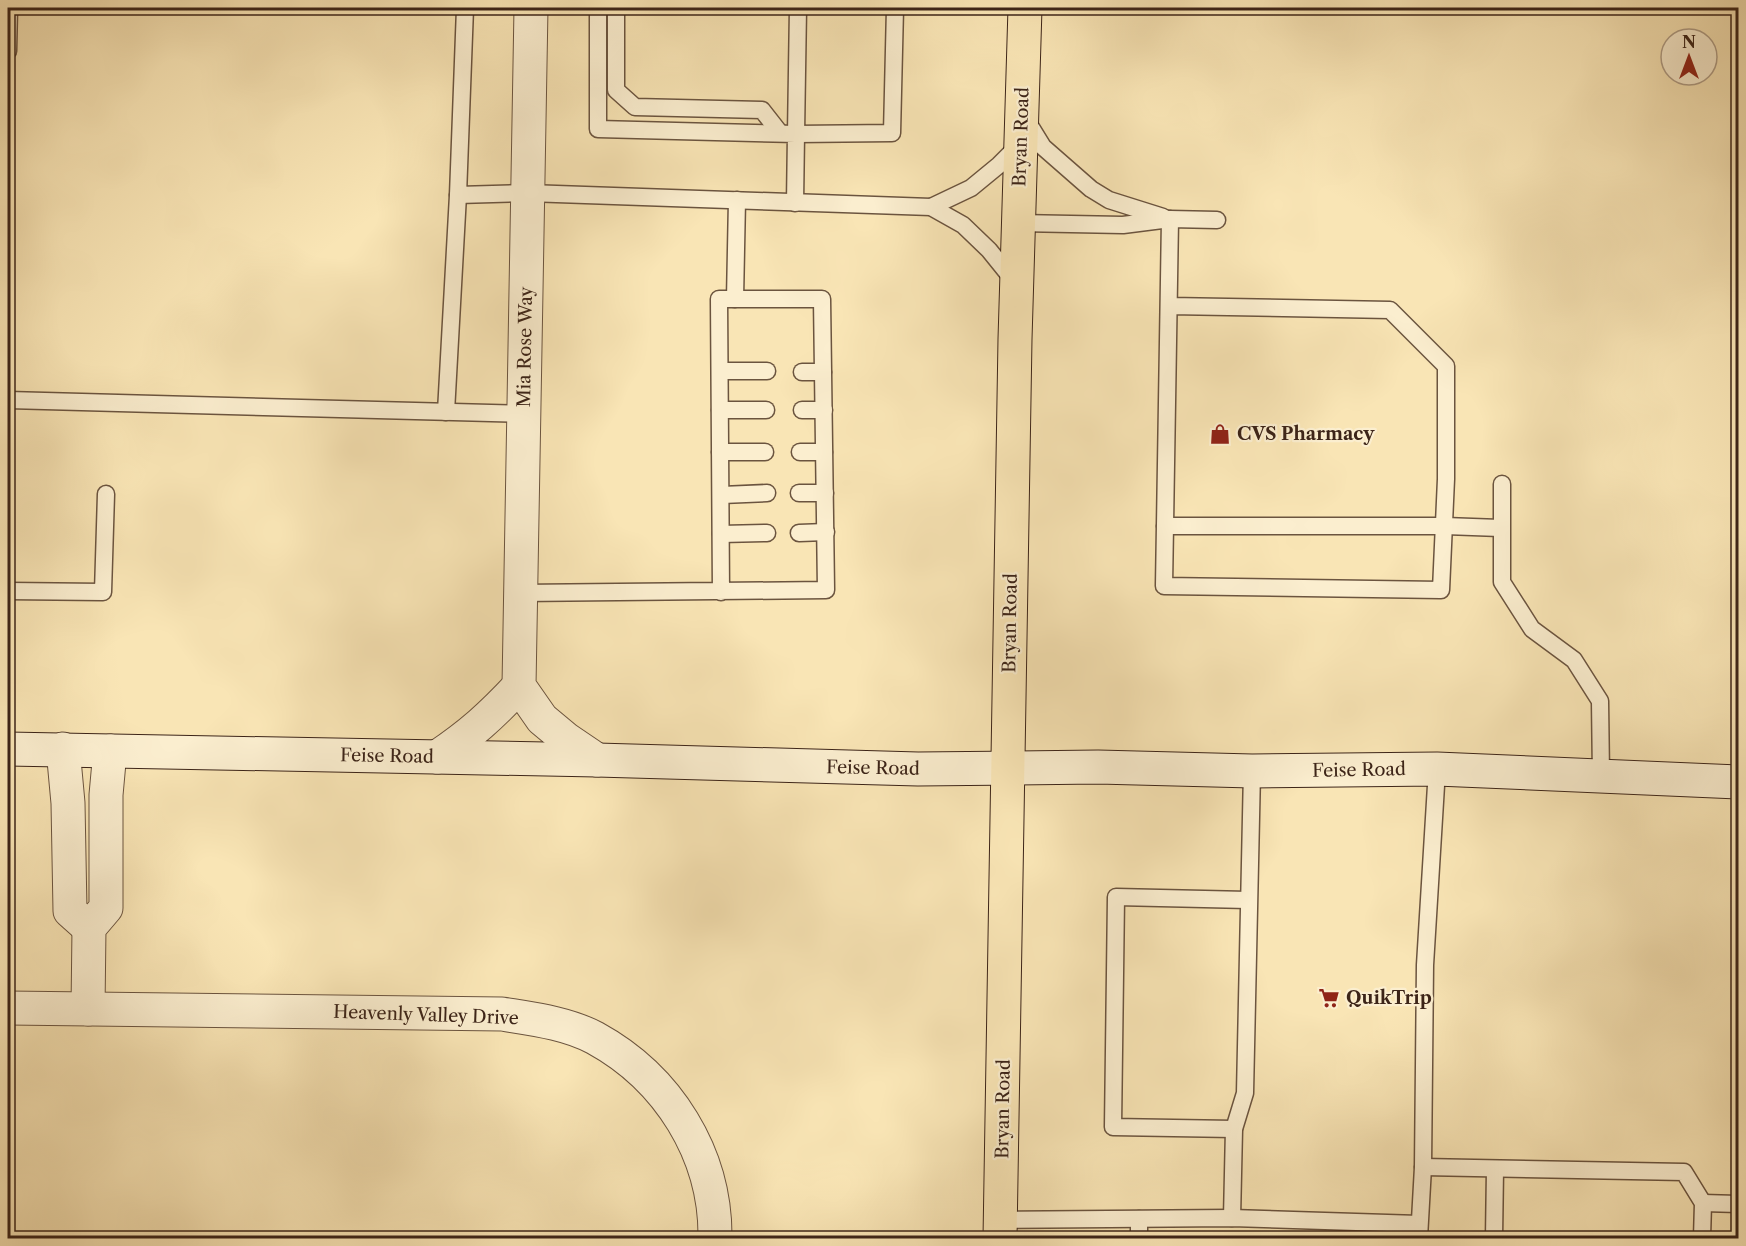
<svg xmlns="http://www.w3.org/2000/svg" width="1746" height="1246" font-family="'Libre Caslon Text',serif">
<rect width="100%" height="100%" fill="#f9e5b5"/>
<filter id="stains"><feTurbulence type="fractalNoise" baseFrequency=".00333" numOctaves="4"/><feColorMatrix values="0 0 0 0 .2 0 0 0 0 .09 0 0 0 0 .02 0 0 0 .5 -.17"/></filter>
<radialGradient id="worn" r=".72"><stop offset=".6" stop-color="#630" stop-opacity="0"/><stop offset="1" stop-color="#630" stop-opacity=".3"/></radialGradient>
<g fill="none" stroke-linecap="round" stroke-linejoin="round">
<g stroke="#6b543f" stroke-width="19">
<g id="lane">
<path d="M 465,8 L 458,195 L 528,193 L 931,207 L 963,225 L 989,250 L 1014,281"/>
<path d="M 598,8 L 598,129 L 796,134 L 795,203"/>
<path d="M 616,8 L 616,90 L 635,107 L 762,110 L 780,133"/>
<path d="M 798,8 L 796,134 L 892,133 L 895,8"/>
<path d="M 8,51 L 9,8"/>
<path d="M 1027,121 L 1043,147 L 1091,189 L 1109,200 L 1163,217"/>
<path d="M 931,207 L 971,188 L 999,165 L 1020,144"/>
<path d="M 1170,219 L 1164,586 L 1441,590 L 1446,479 L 1446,366 L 1390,310 L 1170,306"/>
<path d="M 1018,223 L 1123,225 L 1170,219 L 1217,220"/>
<path d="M 735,299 L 737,200"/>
<path d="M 720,371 L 767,371"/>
<path d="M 802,372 L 823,372"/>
<path d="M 8,400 L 524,414"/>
<path d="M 720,410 L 766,410"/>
<path d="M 802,410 L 824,410"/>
<path d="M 446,412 L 458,195"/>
<path d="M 720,452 L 765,452"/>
<path d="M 800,452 L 824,452"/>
<path d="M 1502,484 L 1502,582 L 1532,629 L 1574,660 L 1600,701 L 1601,776"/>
<path d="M 799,493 L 825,493"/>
<path d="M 722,495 L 767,493"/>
<path d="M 1165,526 L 1445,526 L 1500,528"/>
<path d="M 799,533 L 826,532"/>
<path d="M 721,534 L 767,533"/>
<path d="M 8,591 L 103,592 L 106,494"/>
<path d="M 520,593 L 826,590 L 822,299 L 719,299 L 721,592"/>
<path d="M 1234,1129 L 1113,1127 L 1116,897 L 1248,900"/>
<path d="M 1423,1167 L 1684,1172 L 1703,1203 L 1702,1238"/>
<path d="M 1703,1203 L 1738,1204"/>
<path d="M 1232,1218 L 1234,1129 L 1245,1093 L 1252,771"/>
<path d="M 1001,1220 L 1232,1218 L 1419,1224"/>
<path d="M 1139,1238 L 1139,1219"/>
<path d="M 1419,1238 L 1423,1167 L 1425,965 L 1437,769"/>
<path d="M 1494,1238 L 1495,1169"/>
</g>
</g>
<g stroke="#6b543f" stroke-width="35">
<g id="street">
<path d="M 531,8 L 519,686 L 542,719 L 566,739 L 597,760"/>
<path d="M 63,749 L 68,803 L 70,911 L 89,928"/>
<path d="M 437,757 C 471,734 491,716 519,686"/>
<path d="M 8,1008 L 502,1014 C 533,1019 567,1023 595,1038 C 668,1078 716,1154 715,1238"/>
<path d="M 88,1009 L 89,928 L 106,908 L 106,795 L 110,751"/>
</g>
</g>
<g stroke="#3c2418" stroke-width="35">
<path id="secondary" d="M 8,749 L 597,760 L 918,769 L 1098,767 L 1252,771 L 1437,769 L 1738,782"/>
</g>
<g stroke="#3c2418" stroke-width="35">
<path id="primary" d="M 1000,1238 L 1015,339 L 1025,8"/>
</g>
<use href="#lane" stroke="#fbeecf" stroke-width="16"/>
<use href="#street" stroke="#fbeecf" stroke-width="33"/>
<use href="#secondary" stroke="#fbeecf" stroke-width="33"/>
<use href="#primary" stroke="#f9e5b5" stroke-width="33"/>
</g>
<defs>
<g id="shop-bare" transform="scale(1.62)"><path d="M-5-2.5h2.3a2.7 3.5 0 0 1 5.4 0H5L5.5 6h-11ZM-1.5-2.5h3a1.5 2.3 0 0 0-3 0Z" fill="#8f2418" stroke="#fbeecf" stroke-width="2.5" paint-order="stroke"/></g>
<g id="supermarket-bare" transform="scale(1.62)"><path d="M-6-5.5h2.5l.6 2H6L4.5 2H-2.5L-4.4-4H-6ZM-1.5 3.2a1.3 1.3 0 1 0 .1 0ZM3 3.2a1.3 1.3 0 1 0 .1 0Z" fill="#8f2418" stroke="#fbeecf" stroke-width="2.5" paint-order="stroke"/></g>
</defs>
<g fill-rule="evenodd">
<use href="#shop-bare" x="1220" y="434"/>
<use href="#supermarket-bare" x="1329" y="998"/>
</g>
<g text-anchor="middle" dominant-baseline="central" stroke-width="4.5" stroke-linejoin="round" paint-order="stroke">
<g font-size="18" fill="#3c2418" stroke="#fbeecf">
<text transform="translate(1021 137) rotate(-88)">Bryan Road</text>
<text transform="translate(525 347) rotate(-89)">Mia Rose Way</text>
<text transform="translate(1010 623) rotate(-89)">Bryan Road</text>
<text transform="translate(387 756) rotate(1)">Feise Road</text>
<text transform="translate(873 768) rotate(1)">Feise Road</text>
<text transform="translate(1359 770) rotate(-1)">Feise Road</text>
<text transform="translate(426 1015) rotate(2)">Heavenly Valley Drive</text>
<text transform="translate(1003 1109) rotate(-89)">Bryan Road</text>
</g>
<g font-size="18" font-weight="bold" fill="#3c2418" stroke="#fbeecf" text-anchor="start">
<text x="1237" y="434">CVS Pharmacy</text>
<text x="1346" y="998">QuikTrip</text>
</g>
</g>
<rect width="1746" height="1246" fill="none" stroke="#f9e5b5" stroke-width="30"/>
<rect x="9" y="9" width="1728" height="1228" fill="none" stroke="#3c2418" stroke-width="3"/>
<rect x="15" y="15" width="1716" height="1216" fill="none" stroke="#3c2418" stroke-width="1.5"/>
<g transform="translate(1689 57)"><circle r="28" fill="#fbeecf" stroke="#af9d86" stroke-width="1.5"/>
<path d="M0-4.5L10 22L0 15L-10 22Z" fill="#8f2418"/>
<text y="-9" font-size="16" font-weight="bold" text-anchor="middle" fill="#3c2418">N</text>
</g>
<rect width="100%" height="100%" filter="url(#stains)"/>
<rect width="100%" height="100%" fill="url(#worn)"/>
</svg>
